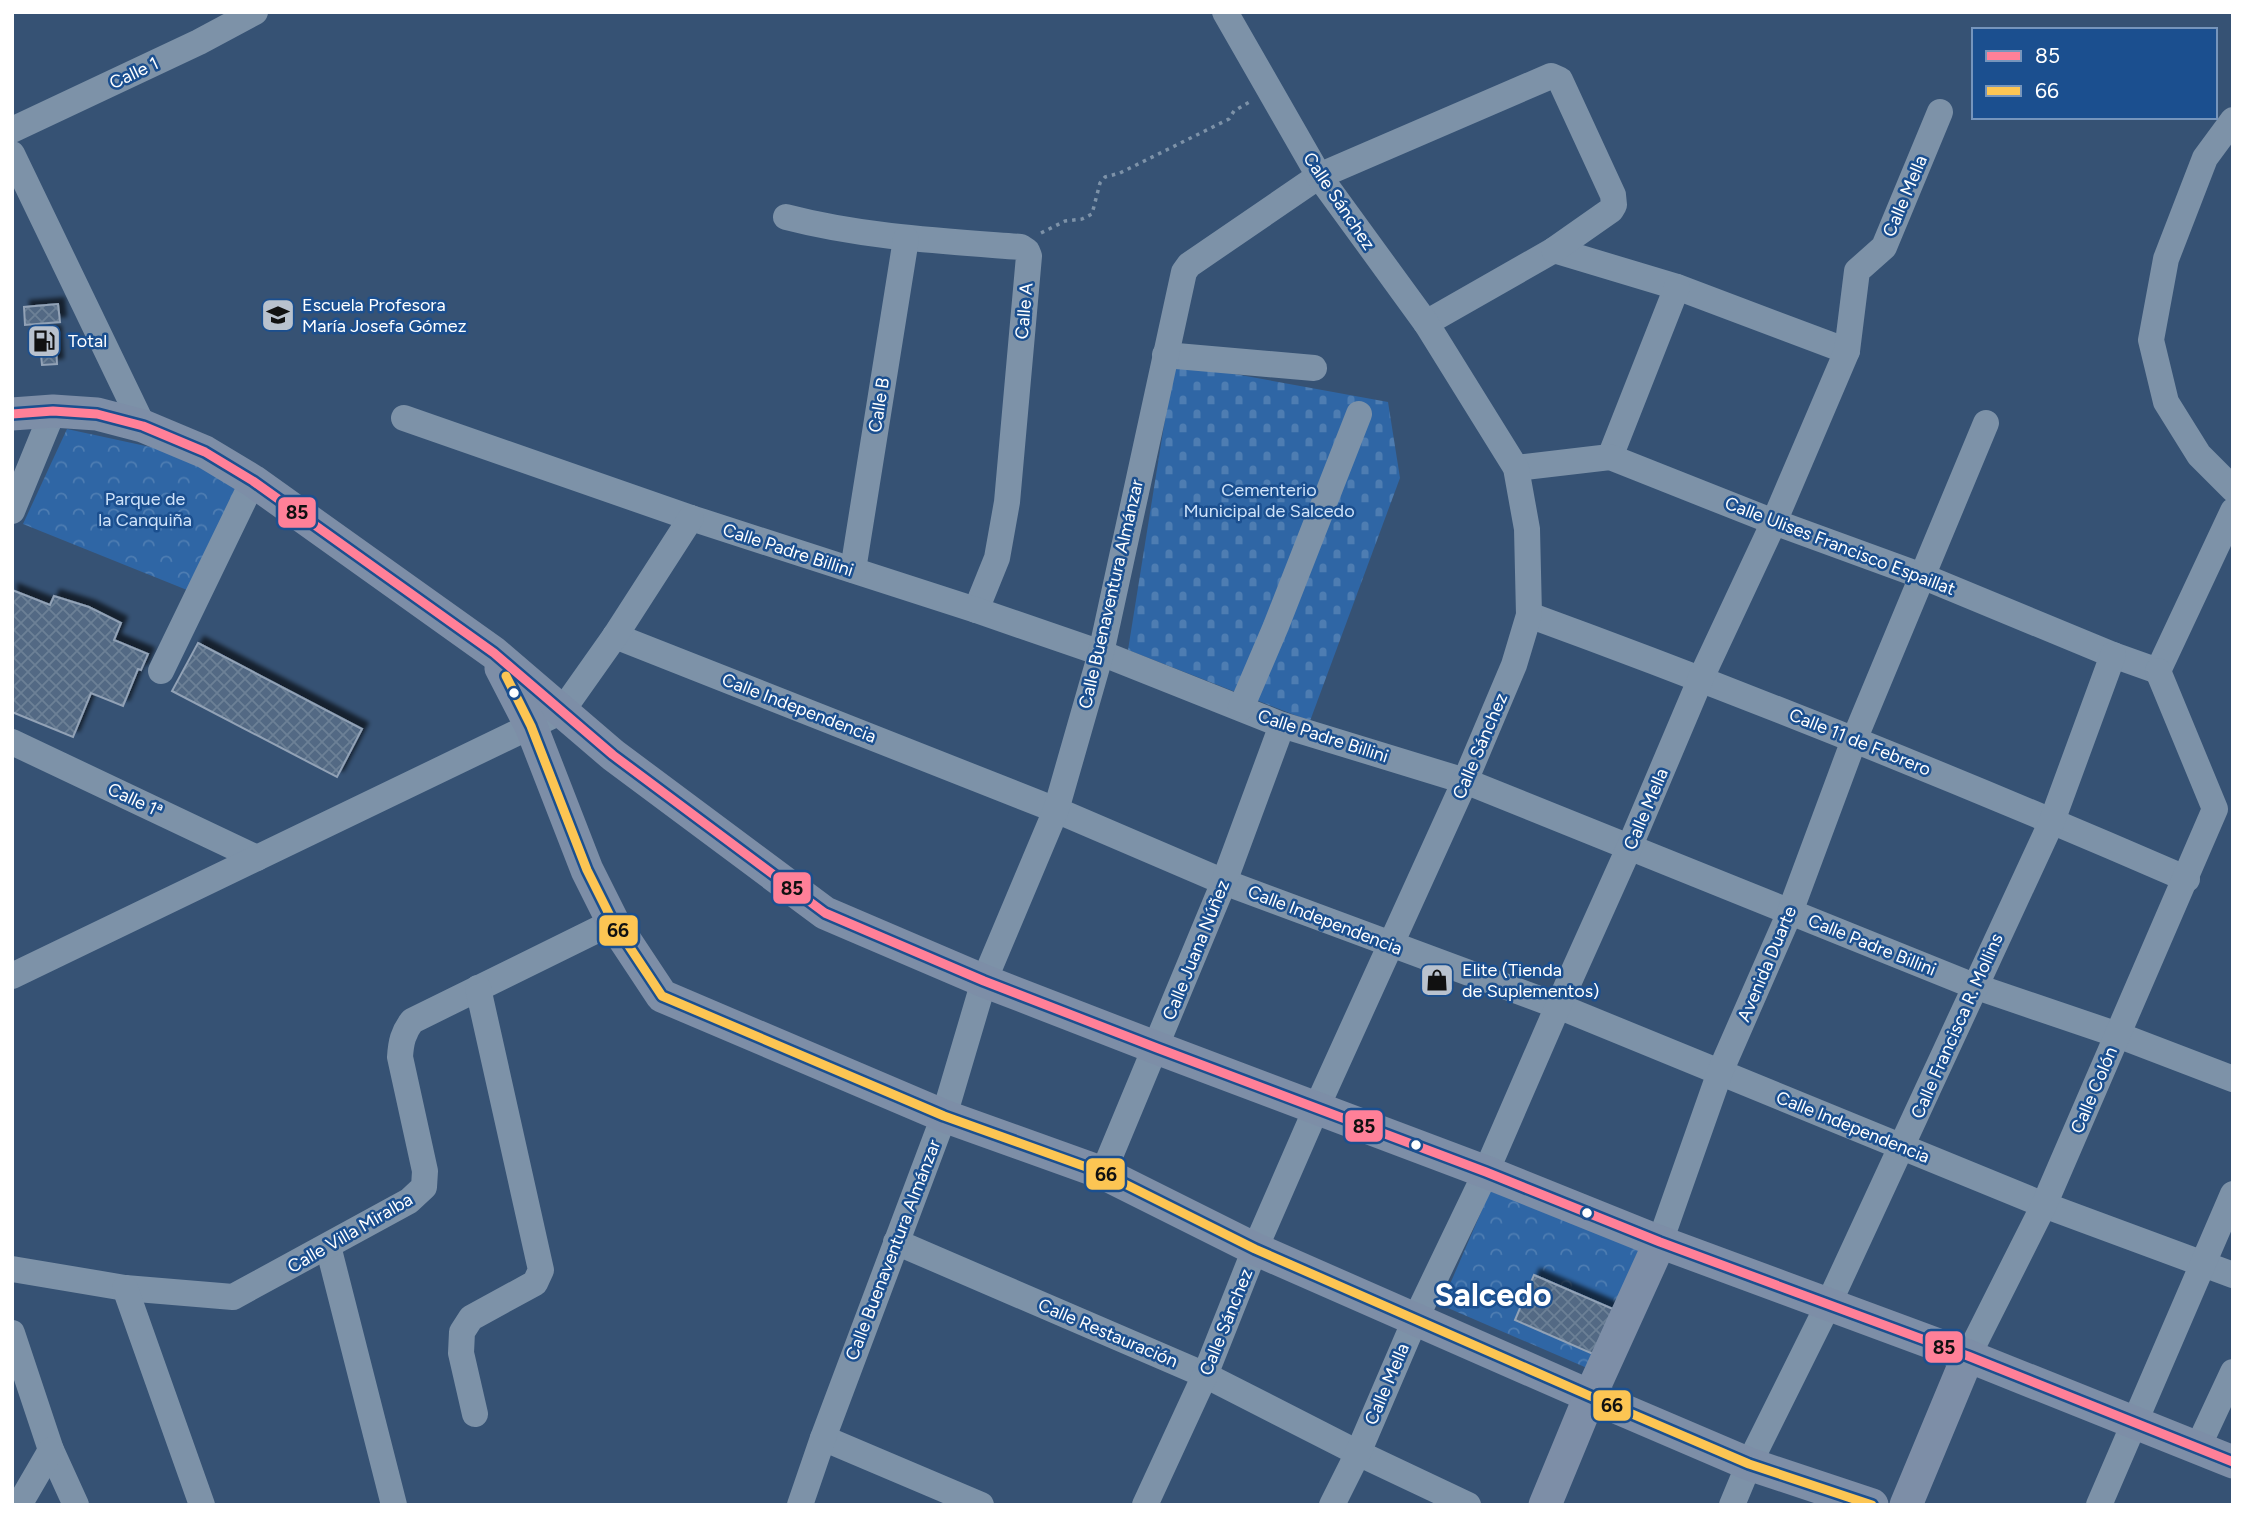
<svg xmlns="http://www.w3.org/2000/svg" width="2245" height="1517" font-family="Figtree,sans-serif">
<defs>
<pattern id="cemetery-stones" width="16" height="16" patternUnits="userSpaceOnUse" patternTransform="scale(1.75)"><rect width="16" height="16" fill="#2f66a5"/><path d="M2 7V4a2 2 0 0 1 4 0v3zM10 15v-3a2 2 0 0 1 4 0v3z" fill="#4e7db2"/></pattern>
<pattern id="park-crowns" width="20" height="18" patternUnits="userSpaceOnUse" patternTransform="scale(1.75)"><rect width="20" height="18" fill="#2f66a5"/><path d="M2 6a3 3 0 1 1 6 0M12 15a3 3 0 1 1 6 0" fill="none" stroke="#4e7db2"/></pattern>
<pattern id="building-cross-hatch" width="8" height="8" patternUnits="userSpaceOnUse" patternTransform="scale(1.75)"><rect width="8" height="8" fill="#526984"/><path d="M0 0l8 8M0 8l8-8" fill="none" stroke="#6c8096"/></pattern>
<filter id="shadow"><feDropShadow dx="6" dy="-6" stdDeviation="2" flood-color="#0009"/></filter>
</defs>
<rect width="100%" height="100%" fill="#365274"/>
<path fill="url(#cemetery-stones)" d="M 1174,363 L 1388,402 L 1400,478 L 1310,721 L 1128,650 Z"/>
<g fill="url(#park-crowns)">
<path d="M 67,429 L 155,448 L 241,484 L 187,590 L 23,524 Z"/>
<path d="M 1494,1182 L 1641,1245 L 1613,1309 L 1534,1275 L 1515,1320 L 1593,1354 L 1587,1368 L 1441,1305 Z"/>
</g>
<g fill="url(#building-cross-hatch)" stroke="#92a2b6" stroke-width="2" filter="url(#shadow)">
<path d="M 58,304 L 60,322 L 25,325 L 24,307 Z"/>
<path d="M 55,332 L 57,364 L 42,365 L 39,333 Z"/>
<path d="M 12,590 L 50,605 L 54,596 L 89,607 L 121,623 L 114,640 L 148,654 L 141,670 L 138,669 L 123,706 L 91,693 L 73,737 L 12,712 Z"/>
<path d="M 198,643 L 362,729 L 337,777 L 172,691 Z"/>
<path d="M 1534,1275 L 1613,1309 L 1593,1354 L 1515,1320 Z"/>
</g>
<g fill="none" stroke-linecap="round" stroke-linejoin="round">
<path stroke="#7d92a8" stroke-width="3.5" stroke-dasharray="3.5 5" stroke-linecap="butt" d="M 1041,233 L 1065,221 L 1082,219 L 1092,214 L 1100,183 L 1105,177 L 1120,173 L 1229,119 L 1234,111 L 1251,101"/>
<g stroke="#7d92a8" stroke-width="26">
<path d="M 2233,120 L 2205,158 L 2166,259 L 2151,340 L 2166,402 L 2199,455 L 2233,489"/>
<path d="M 12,130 L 199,42 L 255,12"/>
<path d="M 12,154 L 143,426"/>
<path d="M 786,217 C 863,237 941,241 1021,247 L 1027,251 L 1029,256 L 1007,502 L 997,558 L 976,610"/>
<path d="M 1426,323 L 1554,250 L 1677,287 L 1847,351"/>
<path d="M 1165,355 L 1314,368"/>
<path d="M 404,418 L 691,518 L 976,610 L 1101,653 L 1282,725 L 1465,781 L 1974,986 L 2118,1035 L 2233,1079"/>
<path d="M 1610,457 L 1677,287"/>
<path d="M 1516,468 L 1610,457 L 1774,522 L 1922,576 L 2113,655 L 2158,671"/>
<path d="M 12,511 L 53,411"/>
<path d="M 853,570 L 906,239"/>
<path d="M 1529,615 C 1751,696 1970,785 2187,879"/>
<path d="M 615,636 L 1056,810 L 1224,882 L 1558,1006 L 2044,1205 L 2233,1275"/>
<path d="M 161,671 L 253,481"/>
<path d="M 2158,671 L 2233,511"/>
<path d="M 1241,708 L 1276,626 L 1359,414"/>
<path d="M 12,742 L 257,858"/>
<path d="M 12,976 L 562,711 L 615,636 L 691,518"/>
<path d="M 1103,1173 L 1224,882 L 1282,725"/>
<path d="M 896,1242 L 1205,1375 L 1358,1453 L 1468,1505"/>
<path d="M 1660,1242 L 1720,1072 L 1790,912 L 1854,740 L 1986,423"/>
<path d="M 328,1246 L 394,1505"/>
<path d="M 12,1269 L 125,1288 L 233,1297 L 409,1201 L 424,1187 L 425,1171 L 400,1057 C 401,1042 403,1033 412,1021 L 613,922"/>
<path d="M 125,1288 L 202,1505"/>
<path d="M 12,1333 L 51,1450 L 76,1505"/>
<path d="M 1968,1356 L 2044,1205 L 2215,809 L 2158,671"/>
<path d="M 475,1414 L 461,1353 L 462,1332 L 471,1318 L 535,1283 L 541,1270 L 478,988"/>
<path d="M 823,1438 L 981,1505"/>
<path d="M 2198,1447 L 2233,1372"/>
<path d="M 19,1505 L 51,1450"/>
<path d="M 800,1505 L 823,1438 L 944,1116 L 984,981 L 1056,810 L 1101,653 L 1184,272 L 1189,265 L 1319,176 L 1551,76 L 1560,80 L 1613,195 L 1614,205 L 1611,210 L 1554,250"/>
<path d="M 1145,1505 L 1205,1375 L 1255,1249 L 1316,1109 L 1465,781 L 1514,665 L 1529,615 L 1527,529 L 1516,468 L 1426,323 L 1319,176 L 1225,12"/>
<path d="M 1332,1505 L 1358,1453 L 1415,1320 L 1486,1172 L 1558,1006 L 1629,848 L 1701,678 L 1774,522 L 1847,351 L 1857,271 L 1884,247 L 1940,112"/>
<path d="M 1732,1505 L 1749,1464 L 1828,1305 L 2052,821 L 2113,655"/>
<path d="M 2099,1505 L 2233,1194"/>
</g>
<g stroke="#7d8ea7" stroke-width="33">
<path d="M 12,414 L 53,411 L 97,414 L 143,426 L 205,452 L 253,481 L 494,653 L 613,755 L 825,913 L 984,981 L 1157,1048 L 1486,1172 L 1660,1242 L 1968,1356 L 2233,1462"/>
<path d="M 501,668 L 531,726 L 587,870 L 613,922 L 662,996 L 944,1116 L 1103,1173 L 1255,1249 L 1590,1396 L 1749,1464 L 1872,1505"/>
<path d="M 1545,1505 L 1590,1396 L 1660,1242"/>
<path d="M 1906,1505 L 1968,1356"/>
</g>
<g stroke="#1b4f8f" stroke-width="14">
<path id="bus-1" d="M 12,414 L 53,411 L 97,414 L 143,426 L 205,452 L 253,481 L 494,653 L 613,755 L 825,913 L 984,981 L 1157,1048 L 1486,1172 L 1660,1242 L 1968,1356 L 2233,1462"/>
</g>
<g stroke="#1b4f8f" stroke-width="14">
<path id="bus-2" d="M 506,676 L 531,726 L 587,870 L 613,922 L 662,996 L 944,1116 L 1103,1173 L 1255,1249 L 1590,1396 L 1749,1464 L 1872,1505"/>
</g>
<use href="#bus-1" stroke="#ff8098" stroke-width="9"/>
<use href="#bus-2" stroke="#fcc553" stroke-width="9"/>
</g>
<defs>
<g id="school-square" transform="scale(1.75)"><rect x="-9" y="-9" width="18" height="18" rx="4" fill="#b9c2ce" stroke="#1b4f8f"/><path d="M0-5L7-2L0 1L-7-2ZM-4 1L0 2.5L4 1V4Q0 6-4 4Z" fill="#111"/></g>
<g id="fuel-square" transform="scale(1.75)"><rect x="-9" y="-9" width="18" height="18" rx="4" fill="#b9c2ce" stroke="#1b4f8f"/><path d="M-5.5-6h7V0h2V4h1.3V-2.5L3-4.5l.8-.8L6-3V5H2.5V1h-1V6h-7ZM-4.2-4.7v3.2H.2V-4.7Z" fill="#111"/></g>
<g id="shop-square" transform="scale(1.75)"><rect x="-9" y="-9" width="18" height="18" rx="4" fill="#b9c2ce" stroke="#1b4f8f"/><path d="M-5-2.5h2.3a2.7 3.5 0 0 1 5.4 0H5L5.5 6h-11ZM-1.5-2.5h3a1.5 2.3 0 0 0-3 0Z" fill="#111"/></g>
</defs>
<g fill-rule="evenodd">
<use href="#school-square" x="278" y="315"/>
<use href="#fuel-square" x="44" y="341"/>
<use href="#shop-square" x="1437" y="980"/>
</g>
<g fill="#fff" stroke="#1b4f8f" stroke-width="2.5">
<circle cx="514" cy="693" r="6"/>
<circle cx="1416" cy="1145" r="6"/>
<circle cx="1587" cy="1213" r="6"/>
</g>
<g text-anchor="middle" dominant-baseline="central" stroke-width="5" stroke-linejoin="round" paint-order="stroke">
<g font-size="18" fill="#fff" stroke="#1b4f8f">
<text transform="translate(134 73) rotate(-25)">Calle 1</text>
<text transform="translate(1905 196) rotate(-67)">Calle Mella</text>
<text transform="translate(1339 201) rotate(56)">Calle Sánchez</text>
<text transform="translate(1024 311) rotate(-85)">Calle A</text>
<text transform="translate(879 405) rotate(-81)">Calle B</text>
<text transform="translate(1840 546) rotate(21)">Calle Ulises Francisco Espaillat</text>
<text transform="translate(788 550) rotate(18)">Calle Padre Billini</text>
<text transform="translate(1111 594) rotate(-77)">Calle Buenaventura Almánzar</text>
<text transform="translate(799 708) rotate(21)">Calle Independencia</text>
<text transform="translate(1323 736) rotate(18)">Calle Padre Billini</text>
<text transform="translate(1860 742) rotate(22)">Calle 11 de Febrero</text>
<text transform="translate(1480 746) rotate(-67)">Calle Sánchez</text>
<text transform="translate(135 800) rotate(25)">Calle 1ª</text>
<text transform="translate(1646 809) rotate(-67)">Calle Mella</text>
<text transform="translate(1325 920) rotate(21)">Calle Independencia</text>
<text transform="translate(1872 945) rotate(22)">Calle Padre Billini</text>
<text transform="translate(1196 950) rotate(-68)">Calle Juana Núñez</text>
<text transform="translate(1767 964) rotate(-67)">Avenida Duarte</text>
<text transform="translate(1957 1026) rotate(-66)">Calle Francisca R. Mollins</text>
<text transform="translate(2094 1090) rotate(-67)">Calle Colón</text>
<text transform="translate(1853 1127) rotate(22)">Calle Independencia</text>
<text transform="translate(350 1233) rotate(-30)">Calle Villa Miralba</text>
<text transform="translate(893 1250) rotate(-69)">Calle Buenaventura Almánzar</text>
<text transform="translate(1226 1322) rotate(-68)">Calle Sánchez</text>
<text transform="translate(1108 1333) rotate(23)">Calle Restauración</text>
<text transform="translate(1387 1384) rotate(-67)">Calle Mella</text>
</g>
<g font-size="18" fill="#fff" stroke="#1b4f8f" text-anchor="start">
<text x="302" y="305">Escuela Profesora<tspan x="302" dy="21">María Josefa Gómez</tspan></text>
<text x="68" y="341">Total</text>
<text x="1462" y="970">Elite (Tienda<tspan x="1462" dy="21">de Suplementos)</tspan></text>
</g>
<g font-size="18" fill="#cfe3fa" stroke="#1b4f8f">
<text x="1269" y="490">Cementerio<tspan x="1269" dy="21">Municipal de Salcedo</tspan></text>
<text x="145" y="499">Parque de<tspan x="145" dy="21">la Canquiña</tspan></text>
</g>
<g font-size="32" font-weight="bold" fill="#fff" stroke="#1b4f8f">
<text x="1493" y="1295">Salcedo</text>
</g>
</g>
<g stroke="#1b4f8f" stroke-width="2.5">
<rect x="277" y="496" width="40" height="33" rx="7" fill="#ff8098"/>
<rect x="772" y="871" width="40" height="34" rx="7" fill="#ff8098"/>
<rect x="598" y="914" width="41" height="33" rx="7" fill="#fcc553"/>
<rect x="1344" y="1109" width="40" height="34" rx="7" fill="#ff8098"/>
<rect x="1085" y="1157" width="41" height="34" rx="7" fill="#fcc553"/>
<rect x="1924" y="1330" width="40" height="34" rx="7" fill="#ff8098"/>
<rect x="1592" y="1389" width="40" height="33" rx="7" fill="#fcc553"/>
</g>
<g font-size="19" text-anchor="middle" font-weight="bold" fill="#111">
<text x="297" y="519">85</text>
<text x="792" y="895">85</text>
<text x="618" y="937">66</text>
<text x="1364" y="1133">85</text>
<text x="1106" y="1181">66</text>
<text x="1944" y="1354">85</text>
<text x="1612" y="1412">66</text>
</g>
<rect width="2245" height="1517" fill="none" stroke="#ffffff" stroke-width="28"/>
<rect x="1972" y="28" width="245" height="91" fill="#1b4f8f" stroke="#7695bc" stroke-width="2"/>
<rect x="1986" y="51" width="35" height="10" fill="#ff8098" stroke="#7695bc" stroke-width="2"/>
<text x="2035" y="63" font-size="21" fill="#ffffff">85</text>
<rect x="1986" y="86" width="35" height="10" fill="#fcc553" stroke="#7695bc" stroke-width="2"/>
<text x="2035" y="98" font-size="21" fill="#ffffff">66</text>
</svg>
